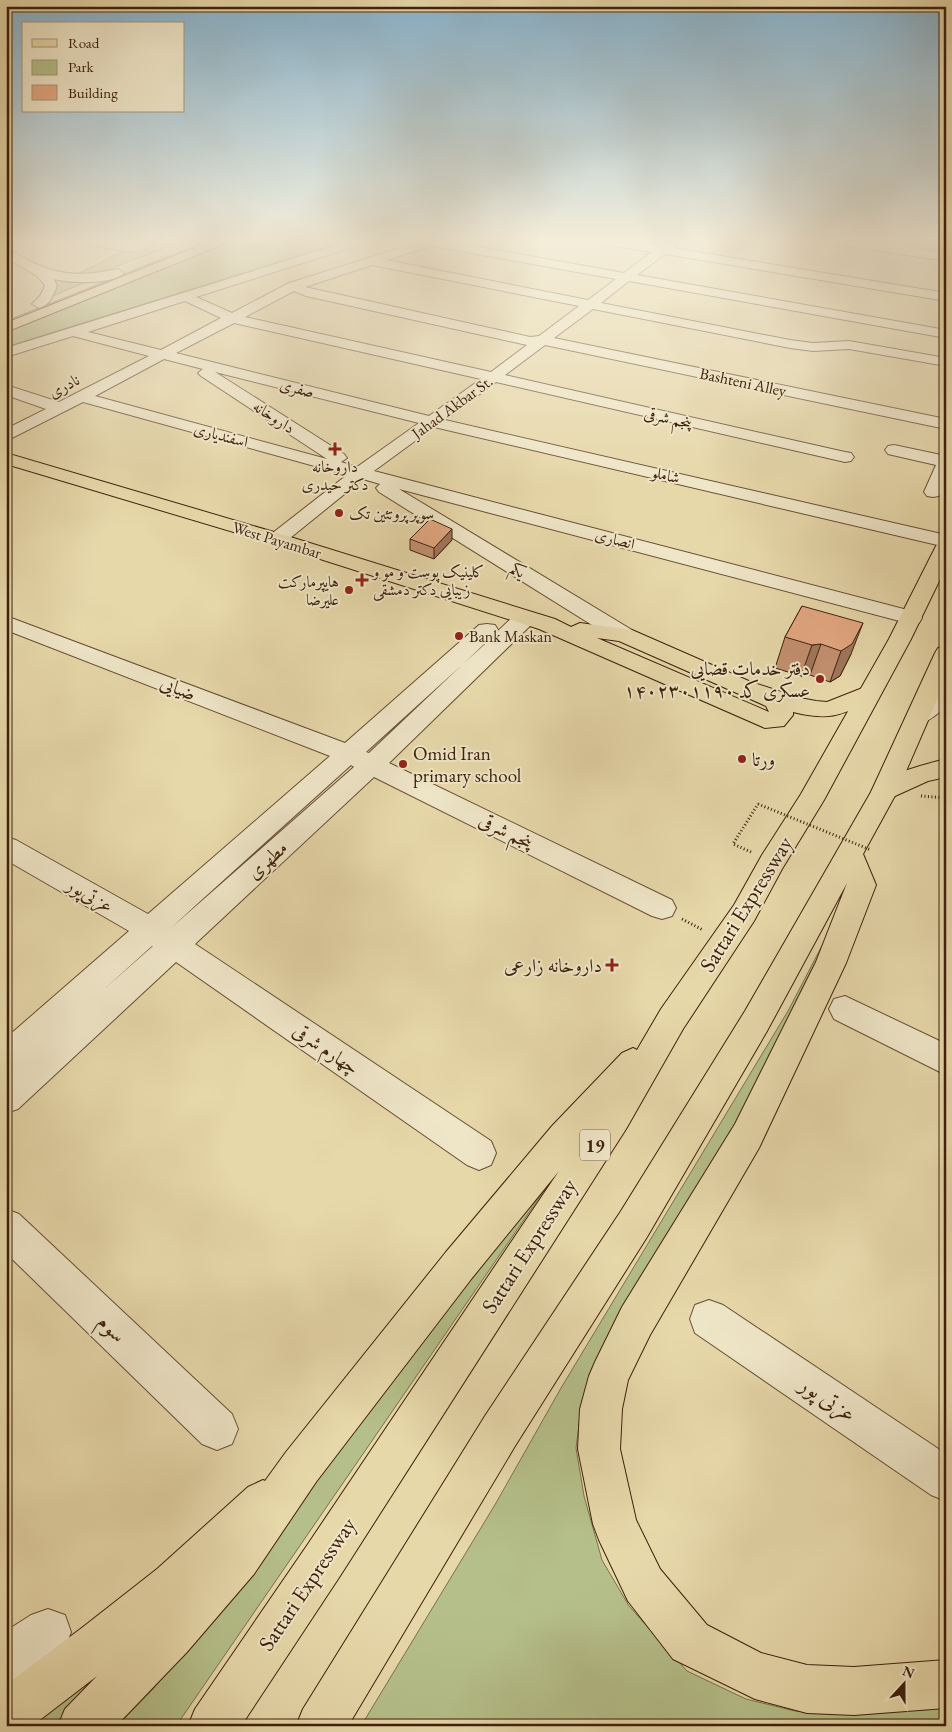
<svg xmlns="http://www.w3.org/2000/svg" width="952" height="1732" font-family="'EB Garamond',Amiri,serif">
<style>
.green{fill:#b5bf89;stroke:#7a704b}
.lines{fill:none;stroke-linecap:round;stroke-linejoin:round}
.minor-casing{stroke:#684e34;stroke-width:2}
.major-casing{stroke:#3e200d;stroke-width:2}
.highway-casing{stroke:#3e200d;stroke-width:2}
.path{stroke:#3e200d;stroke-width:3;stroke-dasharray:1 2.5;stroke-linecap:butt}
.minor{fill:#efe6c8;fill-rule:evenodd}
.major{fill:#e7d8aa;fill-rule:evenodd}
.highway{fill:#e7d8aa;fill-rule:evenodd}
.path-bridge{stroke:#3e200d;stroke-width:3;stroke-dasharray:1 2.5;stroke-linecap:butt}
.wall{fill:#c49070;stroke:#3e200d}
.shaded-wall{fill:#a0765b;stroke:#3e200d}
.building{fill:#e4a882;stroke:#3e200d}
.poi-dot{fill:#8f2418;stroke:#efe6c8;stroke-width:2}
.labels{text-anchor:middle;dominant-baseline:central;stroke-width:4;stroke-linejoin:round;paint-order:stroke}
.far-street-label{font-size:16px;fill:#3e200d;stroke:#efe6c8}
.far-poi-label{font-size:16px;fill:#3e200d;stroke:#efe6c8;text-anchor:start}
.shield{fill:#efe6c8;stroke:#735b45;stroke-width:1}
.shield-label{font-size:18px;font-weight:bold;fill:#3e200d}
.poi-label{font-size:19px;fill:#3e200d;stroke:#efe6c8;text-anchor:end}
.street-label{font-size:19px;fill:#3e200d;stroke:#efe6c8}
.near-street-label{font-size:22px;fill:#3e200d;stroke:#efe6c8}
</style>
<rect width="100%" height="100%" fill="#e7d8aa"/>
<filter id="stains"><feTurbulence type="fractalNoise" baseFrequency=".004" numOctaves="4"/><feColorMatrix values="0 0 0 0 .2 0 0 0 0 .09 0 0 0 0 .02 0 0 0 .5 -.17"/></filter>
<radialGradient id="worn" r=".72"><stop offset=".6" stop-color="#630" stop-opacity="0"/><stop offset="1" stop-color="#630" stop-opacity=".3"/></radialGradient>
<g class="green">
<polygon points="163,239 188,239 89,277 59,275 79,273 122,252 138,252"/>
<polygon points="212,239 222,239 6,325 6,321"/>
<polygon points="233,239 353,239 6,347 6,330"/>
<polygon points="909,239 946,239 946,254 906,248"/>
<polygon points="54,279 88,281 50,297"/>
<polygon points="853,886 790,1024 582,1402 576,1448 584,1496 602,1560 629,1606 687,1671 746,1699 795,1711 846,1714 946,1706 946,1726 361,1726 496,1503 561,1388 788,1011"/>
<polygon points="567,1157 176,1726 117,1726 153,1689 225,1604 455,1296"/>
<polygon points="198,1587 55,1726 22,1726"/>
</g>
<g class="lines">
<defs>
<g id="minor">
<path d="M71,239C85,239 130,239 139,248L133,252L77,243Z"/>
<path d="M356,239H374L372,241L196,297L232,313L289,283L429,239H447L446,241L624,273L652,252L596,243L590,239H617L660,246L669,239H683L673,248L946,293V301L665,254L637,275L946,330V338L629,281L601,303L790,340L813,343L849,341L946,358V366L849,349L813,351L790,348L593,309L554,338L946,419V429L545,345L505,375L845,452L851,453L854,457L851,461L845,462L496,382L445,420L946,535V547L434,427L374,471L919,613L922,618L919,623L911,624L399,489L632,630L635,635L632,640L624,642L616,640L379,492L376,488L380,484L363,479L284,543L277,545L270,543L267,539L270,535L347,475L83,402L6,441V429L46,409L6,395V385L59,402L149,356L73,336L6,357V348ZM432,246L616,279L588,300L386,260ZM372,265L579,306L539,336L530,337L305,287ZM294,291L306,296L527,345L491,372L245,317ZM185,301L221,318L161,350L88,332ZM234,323L481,379L429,416L176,353ZM164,359L203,369L198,373L201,376L327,459L95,396ZM215,372L419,423L357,467L341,462L347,458L344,454Z"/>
<polygon points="821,239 851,239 946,253 946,261 827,243"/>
<path d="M6,250C17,253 28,261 38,265C65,277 90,275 118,269L124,273C113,285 69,283 54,279L57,286C53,296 50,305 39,308L32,304L40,296L45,286C38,273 19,266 6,259Z"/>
<polygon points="894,445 946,456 946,483 939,496 933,497 927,496 924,492 936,465 888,454 885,450 888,446"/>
<path d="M525,612L533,613L536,618L533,623L389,763L672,900L676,908L672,916L662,919L652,916L374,777L195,944L491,1141L496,1153L491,1165L479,1170L467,1165L176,962L18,1109L6,1113V1076L12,1071L6,1073V1038L129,931L6,860V837L16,840L148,914L330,756L6,630V616L345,743L479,625L487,624L495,625L498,630L495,635L366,752L369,753L517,613ZM351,765L354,767L171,928L196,905ZM152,946H153L102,991Z"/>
<path d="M946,685V707C934,716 926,726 911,722L907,716C915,704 930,699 938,687Z"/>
<polygon points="845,996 946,1044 946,1075 834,1019 829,1009 834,999"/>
<polygon points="6,1209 19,1214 232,1414 238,1429 232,1444 217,1450 202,1444 6,1253"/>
<polygon points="709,1300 723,1305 946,1454 946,1501 931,1495 695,1333 690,1319 695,1305"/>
<polygon points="48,1609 65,1615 71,1632 65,1649 23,1676 6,1683 6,1631 31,1615"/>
</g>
<g id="major">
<polygon points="217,239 233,239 231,241 6,332 6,323"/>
<path d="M6,453L284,535L555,619L571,627L580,623L632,630L751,682L800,698L816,701L827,702L870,685L878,687L882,692L878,697C842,714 834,722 793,712V715L784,726L765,728L539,629L270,543L6,464ZM597,638L619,641L766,706L769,712Z"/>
<path d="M946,759V777L928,781L884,801L875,798L871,792C881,775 926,764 946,759Z"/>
</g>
<g id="highway">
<polygon points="946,540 946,567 911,639 824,800 782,869 754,921 683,1029 626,1129 340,1576 241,1726 188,1726 195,1709 308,1544 559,1171 472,1278 316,1482 254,1574 187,1652 116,1726 58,1726 65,1709 97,1676 32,1726 6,1726 6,1685 83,1627 157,1569 248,1487 263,1480 265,1481 286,1452 446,1252 552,1126 622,1053 633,1048 637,1050 661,1009 734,905 762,855 801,794 889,639 936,546 939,542"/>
<polygon points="946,646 946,679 897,792 863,854 876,885 846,963 759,1148 650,1335 628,1380 622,1409 620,1449 636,1520 660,1569 707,1625 761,1653 807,1665 854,1667 946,1660 946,1708 854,1715 807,1713 755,1699 673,1659 628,1601 599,1540 593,1524 578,1449 580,1409 589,1376 595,1362 622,1307 735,1124 816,962 847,883 767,1031 647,1237 515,1446 348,1726 296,1726 303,1709 485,1416 621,1211 745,1011 871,792 935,653 938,648"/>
</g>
</defs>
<use href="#minor" class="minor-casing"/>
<use href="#major" class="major-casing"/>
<use href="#highway" class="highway-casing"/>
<g class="path">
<polyline points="921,796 946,798"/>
<polyline points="751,852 733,844 758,804"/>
<polyline points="682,919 703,930"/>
</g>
<use href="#minor" class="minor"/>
<use href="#major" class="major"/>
<use href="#highway" class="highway"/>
<polyline class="path-bridge" points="758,804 871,850"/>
</g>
<g class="wall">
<polygon points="874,239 920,239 918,245"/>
<polygon points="410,539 452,540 434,559 410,550"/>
<polygon points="802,606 851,654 840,676 830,682 810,675 801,676 775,668 785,637"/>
</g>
<g class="shaded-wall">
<polygon points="452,529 452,540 434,559 434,548"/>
<polygon points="863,623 851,654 840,676 830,682 841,651"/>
<polygon points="821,644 810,675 801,676 812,645"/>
</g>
<g class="building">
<polygon points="430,519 452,529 434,548 410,539"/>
<polygon points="802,606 863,623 852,644 841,651 821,644 812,645 785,637"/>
</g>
<linearGradient id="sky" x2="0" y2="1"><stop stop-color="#88b6d2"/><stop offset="0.5" stop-color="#f4edd9"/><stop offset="1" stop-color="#f4edd9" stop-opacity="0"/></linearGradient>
<rect width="952" height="481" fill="url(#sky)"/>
<g class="poi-dot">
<path d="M332.5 441.5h5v5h5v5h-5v5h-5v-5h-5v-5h5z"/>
<circle cx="339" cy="513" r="5"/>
<path d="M359.5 572.5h5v5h5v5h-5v5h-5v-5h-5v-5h5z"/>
<circle cx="349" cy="590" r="5"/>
<circle cx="459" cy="636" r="5"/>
<circle cx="820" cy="679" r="5"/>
<circle cx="742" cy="759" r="5"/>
<circle cx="403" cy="764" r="5"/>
<path d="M609.5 957.5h5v5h5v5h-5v5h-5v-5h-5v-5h5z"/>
</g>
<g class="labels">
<g class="far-street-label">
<text transform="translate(743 382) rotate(12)">Bashteni Alley</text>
<text transform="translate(64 386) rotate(-28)">نادری</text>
<text transform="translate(297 388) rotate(14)">صفری</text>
<text transform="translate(452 407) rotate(-36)">Jahad Akbar St.</text>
<text transform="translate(274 417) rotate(33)">داروخانه</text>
<text transform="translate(668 418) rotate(13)">پنجم شرقی</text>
<text transform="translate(221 435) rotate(15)">اسفندیاری</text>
<text transform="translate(666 475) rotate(13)">شاملو</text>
<text transform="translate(615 539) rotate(15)">انصاری</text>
<text transform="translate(277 540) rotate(17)">West Payambar</text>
<text transform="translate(518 570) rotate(32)">یکم</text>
</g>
<g class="far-poi-label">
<text x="335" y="466" text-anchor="middle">داروخانه<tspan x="335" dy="18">دکتر حیدری</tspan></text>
<text x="349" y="513">سوپر پروتئین تک</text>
<text x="373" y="571">کلینیک پوست و مو و<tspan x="373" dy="18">زیبایی دکتر دمشقی</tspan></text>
<text x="339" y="581" text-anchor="end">هایپرمارکت<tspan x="339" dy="18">علیرضا</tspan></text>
<text x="469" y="636">Bank Maskan</text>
</g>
<rect class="shield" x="580" y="1129.5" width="30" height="31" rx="4"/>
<g class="shield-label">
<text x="595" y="1145">19</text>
</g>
<g class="poi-label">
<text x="810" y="668">دفتر خدمات قضایی<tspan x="810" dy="22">عسکری کد ۱۴۰۲۳۰۱۱۹۰</tspan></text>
<text x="413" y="753" text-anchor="start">Omid Iran<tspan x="413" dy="22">primary school</tspan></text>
<text x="752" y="759" text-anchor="start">ورتا</text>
<text x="602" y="965">داروخانه زارعی</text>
</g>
<g class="street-label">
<text transform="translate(178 688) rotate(21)">ضیایی</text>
<text transform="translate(506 831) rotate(26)">پنجم شرقی</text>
<text transform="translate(267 860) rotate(-42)">مطهری</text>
<text transform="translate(90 895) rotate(30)">عزتی‌پور</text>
<text transform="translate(326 1049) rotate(34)">چهارم شرقی</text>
</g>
<g class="near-street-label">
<text transform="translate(746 904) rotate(-58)">Sattari Expressway</text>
<text transform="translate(529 1246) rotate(-57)">Sattari Expressway</text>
<text transform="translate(112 1328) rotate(44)">سوم</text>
<text transform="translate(828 1399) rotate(34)">عزتی پور</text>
<text transform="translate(307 1584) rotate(-56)">Sattari Expressway</text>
</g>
</g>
<rect width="952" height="1732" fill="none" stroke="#e7d8aa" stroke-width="25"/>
<rect x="8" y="8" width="937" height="1717" fill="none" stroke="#3e200d" stroke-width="2.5"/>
<rect x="12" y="12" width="927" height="1707" fill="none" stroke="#3e200d"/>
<rect x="22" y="22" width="162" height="90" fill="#efe6c8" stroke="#a8977d"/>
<rect x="32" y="39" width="25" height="8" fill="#e7d8aa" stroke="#a8977d"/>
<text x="68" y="48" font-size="15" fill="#3e200d">Road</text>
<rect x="32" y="60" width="25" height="15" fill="#b5bf89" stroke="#a8977d"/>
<text x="68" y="72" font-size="15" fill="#3e200d">Park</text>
<rect x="32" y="85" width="25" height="15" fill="#e4a882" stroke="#a8977d"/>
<text x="68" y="98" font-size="15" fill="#3e200d">Building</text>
<g transform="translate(904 1684) rotate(21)" stroke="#efe6c8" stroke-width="4" paint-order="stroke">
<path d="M0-4L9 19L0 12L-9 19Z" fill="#3e200d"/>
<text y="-8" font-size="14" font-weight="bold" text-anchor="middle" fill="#3e200d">N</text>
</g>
<rect width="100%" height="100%" filter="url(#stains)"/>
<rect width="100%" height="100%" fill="url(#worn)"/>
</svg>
